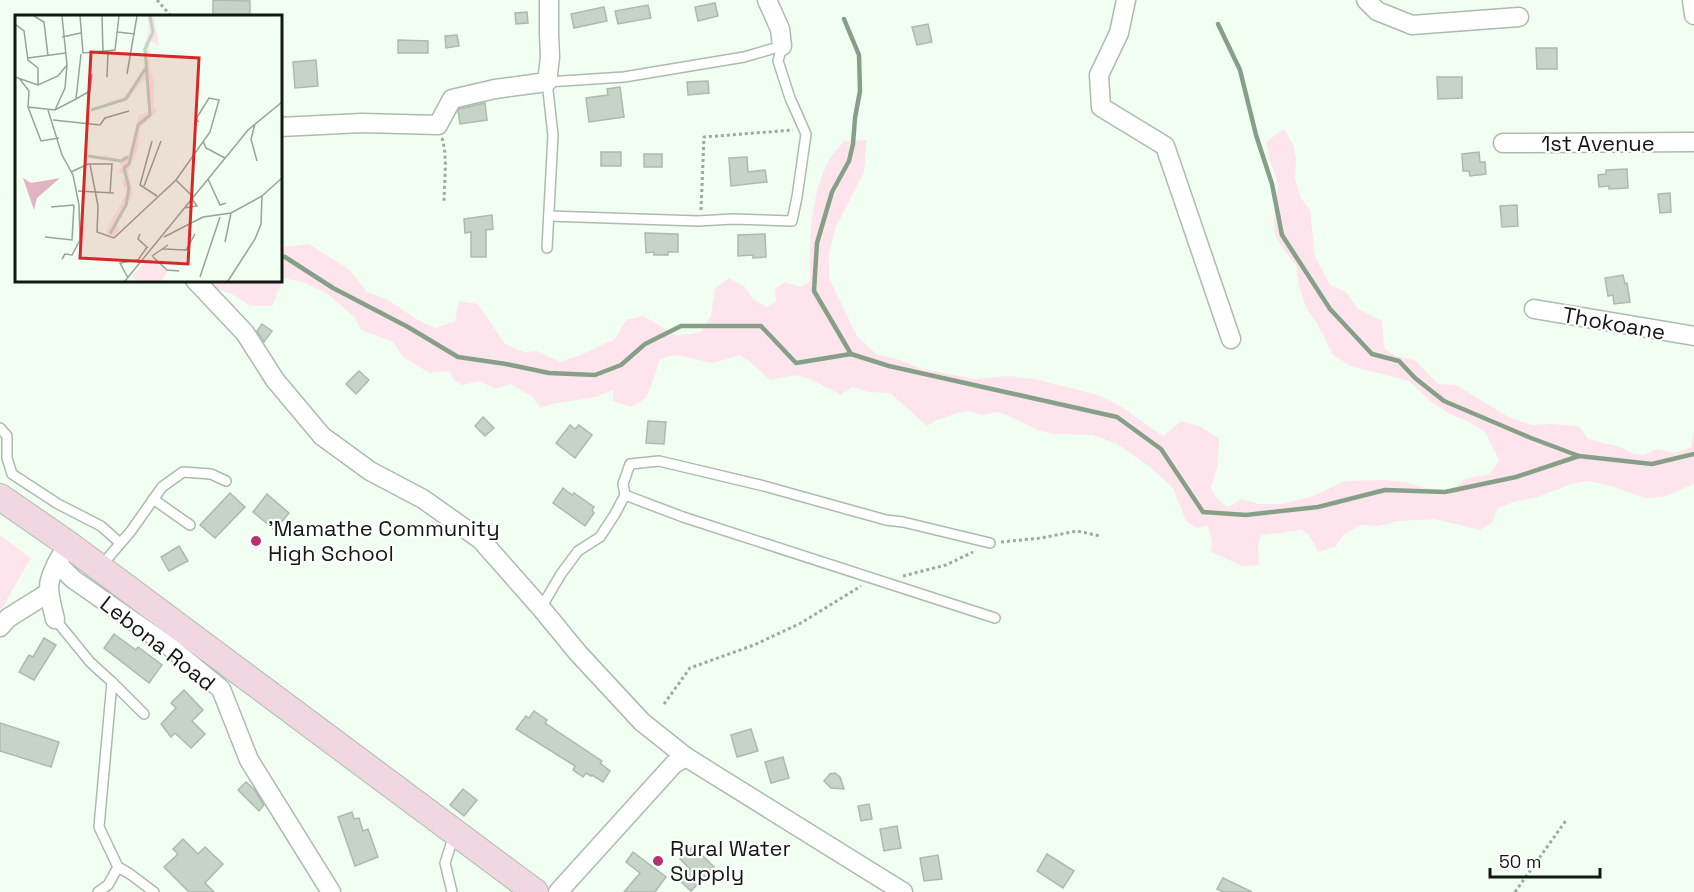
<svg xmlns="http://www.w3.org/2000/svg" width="1694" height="892" font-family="'Space Grotesk',sans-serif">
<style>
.green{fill:#fee5ed}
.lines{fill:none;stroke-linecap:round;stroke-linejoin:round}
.stream{stroke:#86a088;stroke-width:4.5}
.building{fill:#c5d4c6;stroke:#acbaad;stroke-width:1.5}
.lane-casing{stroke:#adbbae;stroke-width:12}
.street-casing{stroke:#adbbae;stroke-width:21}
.secondary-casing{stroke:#adbbae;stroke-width:28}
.path{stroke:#9ea99e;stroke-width:3;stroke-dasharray:3 3;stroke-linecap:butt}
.lane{stroke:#fff;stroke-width:9}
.street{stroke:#fff;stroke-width:18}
.secondary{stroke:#f1d7e1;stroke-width:26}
.poi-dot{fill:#b73071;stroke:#fff;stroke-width:2}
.labels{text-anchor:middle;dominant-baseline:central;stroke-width:4.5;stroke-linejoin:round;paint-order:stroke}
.street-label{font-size:22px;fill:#131813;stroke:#fff}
.poi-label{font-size:22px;fill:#131813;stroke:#fff;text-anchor:start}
.inset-river{fill:none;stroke:#b7daba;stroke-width:3}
.inset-road{fill:none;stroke:#98a398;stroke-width:1.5}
.view{fill:#d62828;fill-opacity:0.15;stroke:#d62828;stroke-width:3}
.inset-edge{fill:none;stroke:#131813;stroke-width:3}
</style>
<rect width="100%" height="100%" fill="#f0fff1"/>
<g class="green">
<path d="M1284,129L1293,144L1296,159L1295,179L1301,198L1310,210L1315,256L1330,285L1346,292L1358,309L1382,321L1384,348L1395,356L1415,360L1438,384L1456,385L1509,417L1532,425L1552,424L1579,426L1588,439L1621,447L1632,453L1643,455L1658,449L1675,453L1691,447L1694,432V484L1663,497L1645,498L1611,486L1588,481L1571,484L1538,497L1513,502L1497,509L1492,523L1480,530L1435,519L1399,521L1378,526L1361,525L1344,534L1335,547L1318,552L1309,535L1302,530L1261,535L1258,548L1259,565L1242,566L1210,551L1212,544L1208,525L1197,528L1186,521L1173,488L1150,467L1117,444L1093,435L1053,434L1038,430L1013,418L998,412L982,415L969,411L958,413L937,420L927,426L890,393L869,392L852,387L841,395L810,379L796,375L770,380L750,362L740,355L713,363L675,355L660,359L650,389L645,399L631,407L613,401V390L596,397L552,404L540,408L533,397L510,384L495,389L480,381L462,385L454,380L449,371L430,373L403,357L393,342L361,330L355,318L329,295L305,283L284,278L272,306H250L232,294L211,287L204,281L280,280L281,247L309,244L350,270L367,292L388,300L418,320L435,328L455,321L459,301L478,304L505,344L524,352L537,351L560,362L578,356L615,339L626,320L643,316L677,336L701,332L711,316L715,288L729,278L746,288L752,298L766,307L776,302L775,289L785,282L801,287L810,281C809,240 810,197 829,160C833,153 839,147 844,141L867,140L864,172L836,227L829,254V278L857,336L876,354L900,360L923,369L976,379L1008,376L1035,379L1099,395L1117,404L1163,436L1181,421L1199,426L1219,438L1218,464L1211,488L1217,499L1228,507L1242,499L1259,504H1282L1313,496L1345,481L1384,480L1405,482L1426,488L1451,491L1464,479L1490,474L1499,460L1485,432L1467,421L1448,413L1430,401L1409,381L1350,366L1333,355L1318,325L1307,310L1299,287L1296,265L1285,252L1275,235L1274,218L1278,184L1269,158L1266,142Z"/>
<polygon points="0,535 31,558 0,612"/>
</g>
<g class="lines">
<g class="stream">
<polyline points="844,19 859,55 860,91 855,118 853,144 849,161 832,192 817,243 814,291 851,354"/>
<polyline points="1218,24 1240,70 1256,135 1272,184 1282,235 1330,309 1372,354 1399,361 1415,378 1444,401 1531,438 1579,456"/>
<polyline points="280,256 285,257 333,288 408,327 458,357 506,364 549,373 595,375 621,365 645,344 681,326 761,326 796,363 851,354 889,366 1117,417 1161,449 1203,512 1246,515 1318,507 1385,490 1445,492 1516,477 1579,456 1652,464 1694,454"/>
</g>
</g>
<g class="building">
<polygon points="213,0 250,1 250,16 213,16"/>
<polygon points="715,3 718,16 698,21 695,7"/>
<polygon points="648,5 651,18 618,24 615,11"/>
<polygon points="604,7 607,21 574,28 571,14"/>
<polygon points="527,12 528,23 516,24 515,13"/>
<polygon points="928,24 932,42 917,45 912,27"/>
<polygon points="457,35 459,46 446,48 445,36"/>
<polygon points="398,40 428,41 428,53 398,53"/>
<polygon points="1536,48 1557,48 1557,69 1537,69"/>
<polygon points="316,60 318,86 295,88 293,62"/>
<polygon points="1437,77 1462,77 1462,98 1438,99"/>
<polygon points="708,81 709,93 688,95 687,82"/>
<polygon points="620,87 624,117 589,122 586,98 608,95 607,89"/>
<polygon points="485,103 487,120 460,124 458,111 459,109"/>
<rect x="601" y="152" width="20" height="14"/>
<polygon points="1479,152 1480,162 1485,162 1486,174 1470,176 1469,171 1463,171 1462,154"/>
<rect x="644" y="154" width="18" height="13"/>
<polygon points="747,157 748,172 765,170 767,182 731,186 729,158"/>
<polygon points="1627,169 1628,188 1609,189 1609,186 1599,187 1598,175 1606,174 1606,170"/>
<polygon points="1670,193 1671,212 1660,213 1658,194"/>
<polygon points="1517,205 1518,226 1502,227 1500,206"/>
<polygon points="492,215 493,229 486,230 486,257 471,257 471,232 465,233 464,219"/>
<polygon points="645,233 678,234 678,252 668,252 668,255 654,255 654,252 646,253"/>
<polygon points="765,234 766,257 753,258 753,255 738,256 738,235"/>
<polygon points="1623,275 1625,284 1627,283 1630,302 1614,304 1613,295 1608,296 1605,278"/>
<polygon points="262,324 272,331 264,342 257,331"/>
<polygon points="359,371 369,380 356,394 346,384"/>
<polygon points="483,417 494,428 485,436 475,426"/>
<polygon points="648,421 666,422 664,444 646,443"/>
<polygon points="570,425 575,429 579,425 592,435 575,458 556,443"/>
<polygon points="563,488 572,495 574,493 594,507 592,510 594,513 585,526 553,503"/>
<polygon points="230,493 245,507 215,538 200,525"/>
<polygon points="267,494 289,513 275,530 253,512"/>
<polygon points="179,546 188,561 169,571 161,557"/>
<polygon points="114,634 136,650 138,647 162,665 149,683 104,648"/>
<polygon points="44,638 56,645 34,680 19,672 29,655 33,657"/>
<polygon points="184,690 203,710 192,721 205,734 191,748 175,733 171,737 161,724 176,708 171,703"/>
<polygon points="534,711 547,720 545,723 602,761 600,763 610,771 603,782 592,775 591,776 586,773 583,777 573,770 575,766 516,729 526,716 529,718"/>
<polygon points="0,723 59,742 51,767 0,751"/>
<polygon points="751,729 758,751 737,757 731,735"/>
<polygon points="783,757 789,778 771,783 765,762"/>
<polygon points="835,773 840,777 844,789 831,788 824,781 830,774"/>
<polygon points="246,782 254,789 264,805 259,811 238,790"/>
<polygon points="463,789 477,800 464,816 450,805"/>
<polygon points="869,804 872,819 861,821 858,806"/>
<polygon points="352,812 354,819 359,818 363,831 368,829 378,857 355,866 338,817"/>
<polygon points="897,826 901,848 884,851 880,829"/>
<polygon points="183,839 198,854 205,847 223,864 205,883 214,892 189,892 164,867 178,854 173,849"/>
<polygon points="693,846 714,867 691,891 679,880 690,869 680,859"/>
<polygon points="633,852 666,877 655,892 624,892 640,873 626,862"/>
<polygon points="1047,854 1074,871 1063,888 1037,871"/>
<polygon points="938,855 942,879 924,881 920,858"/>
<polygon points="1223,878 1252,892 1223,892 1217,889"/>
</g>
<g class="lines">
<defs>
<g id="lane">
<polyline points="549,216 698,221 733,219 792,221 797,197 806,134 790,98 778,61 782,46"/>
<polyline points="547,248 553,135 547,82 624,77 744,57 782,46"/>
<polyline points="0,428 7,436 7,458 12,474 58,504 101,526 120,543"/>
<polyline points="625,495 683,517 995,618"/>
<polyline points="153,499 190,525"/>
<polyline points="101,566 131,531 162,487 183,472 211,474 226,481"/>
<polyline points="541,608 561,574 578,551 600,537 615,514 625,495 623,484 630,464 659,461 764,486 886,520 903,522 990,543"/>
<polyline points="55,619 90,662 112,682 144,714"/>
<polyline points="112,682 99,827 118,867 130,874 154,892"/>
<polyline points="98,892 108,885 118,867"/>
<polyline points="452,892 445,863 454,835"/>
</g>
<g id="street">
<polyline points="767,0 780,29 782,46"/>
<polyline points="1126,0 1119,33 1099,75 1101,107 1165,146 1231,339"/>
<polyline points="1366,0 1377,11 1412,25 1519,17"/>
<polyline points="1692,0 1694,15"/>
<polyline points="280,127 362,123 438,125 452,99 495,89 547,82 550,57 549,33 549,0"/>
<polyline points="1503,143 1694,142"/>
<polyline points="195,280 245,333 275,380 322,436 370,471 423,499 481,540 541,608 578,653 642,722 686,757 903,892"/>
<polyline points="1534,309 1694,336"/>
<polyline points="57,563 73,579 170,647 221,689 249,760 331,892"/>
<path d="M55,619C47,586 45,584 62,554"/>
<polyline points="0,627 8,618 48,593"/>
<polyline points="558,892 674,764 686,757"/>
</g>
<polyline id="secondary" points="0,497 68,544 535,892"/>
</defs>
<use href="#lane" class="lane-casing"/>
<use href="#street" class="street-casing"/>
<use href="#secondary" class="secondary-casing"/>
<g class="path">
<polyline points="157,0 171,16"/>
<path d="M442,138C448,158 444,182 444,203"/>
<polyline points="701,210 704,137 793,130"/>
<polyline points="1001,542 1041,538 1077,531 1100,536"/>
<polyline points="903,576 946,565 973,552"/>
<polyline points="664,704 690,668 754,645 801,623 861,586"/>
<polyline points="1515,892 1567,819"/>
</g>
<use href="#lane" class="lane"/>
<use href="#street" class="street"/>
<use href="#secondary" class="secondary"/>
</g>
<g class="poi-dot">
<circle cx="256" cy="541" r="6"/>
<circle cx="658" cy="861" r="6"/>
</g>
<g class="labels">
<g class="street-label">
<text x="1598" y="143">1st Avenue</text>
<text transform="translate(1614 323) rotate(10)">Thokoane</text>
<text transform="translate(158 643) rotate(38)">Lebona Road</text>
</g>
<g class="poi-label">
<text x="268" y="528">'Mamathe Community<tspan x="268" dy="25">High School</tspan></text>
<text x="670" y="848">Rural Water<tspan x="670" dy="25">Supply</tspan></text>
</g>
</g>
<g transform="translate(15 15)">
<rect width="267" height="267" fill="#f0fff1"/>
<path d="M132,1H139L144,31L135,26L134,53L139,67L138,93L142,96L125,113L123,133L113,156L118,180L101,208L104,215L99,222L91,217L112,177L107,167L110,160L103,157L107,152L104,147L93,145L87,139L104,144L114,139L124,100L134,97L132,65L127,66L111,86L89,88L108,83L125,63L131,47L127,36L134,15ZM133,243L153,256L146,266H123L117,262Z" fill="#fee5ed"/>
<path d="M8,163L16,168L45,163L22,183L19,195Z" fill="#e1b3c3"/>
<path class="inset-river" d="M76,95L111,84L130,54M73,141L106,146L113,142M95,219L111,190L114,173L109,153L114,149L123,110L135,100L130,34L138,17L135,1"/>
<path class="inset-road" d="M19,1L29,7L33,41M65,1L68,38L100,35L104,1M87,1L88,37M0,9L9,16L13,45L23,53V70M102,17L120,19M47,22L66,18M13,43L51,38M112,59L122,1M0,62L23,70L43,61L52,50L47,1M92,62L93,36M4,63L14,76L13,92L40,95L61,84L66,39M61,84L75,76L77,59M13,92L26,126L44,123M33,95L47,140L58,160L64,190L65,225L57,240L50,239L47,244M40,95L50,73L52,50M38,105L85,110L90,103L114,96M240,109L236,124L242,146M137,126L125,170L142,181M188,126L191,133L210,143M75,149L83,191L82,217L99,223L161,165L195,117L204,85L194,83L181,104L184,107M56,157L73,149H97L95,178M193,164L205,190L211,188M161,165L178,182M129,171L146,126M63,176L99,178M36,192L59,190M169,193L182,191L177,184M125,219L123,224L133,233M30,222L57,225L59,190M149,222L188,202L216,198L247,181L267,163M210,227L216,198M148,234L171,235L180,219M137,241L152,255L164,256M137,241L153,230M185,262L205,202M113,263L105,248L123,245L132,232M110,266L233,115L267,87M213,266L240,224L246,209L247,181"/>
<path class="view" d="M76,37L184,43L173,249L65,243Z"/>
<rect width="267" height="267" class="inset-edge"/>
</g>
<path d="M1490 868v9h110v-9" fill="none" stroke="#131813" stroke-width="3"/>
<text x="1499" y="868" font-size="18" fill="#131813" stroke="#ffffff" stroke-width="4.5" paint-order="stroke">50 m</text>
</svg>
